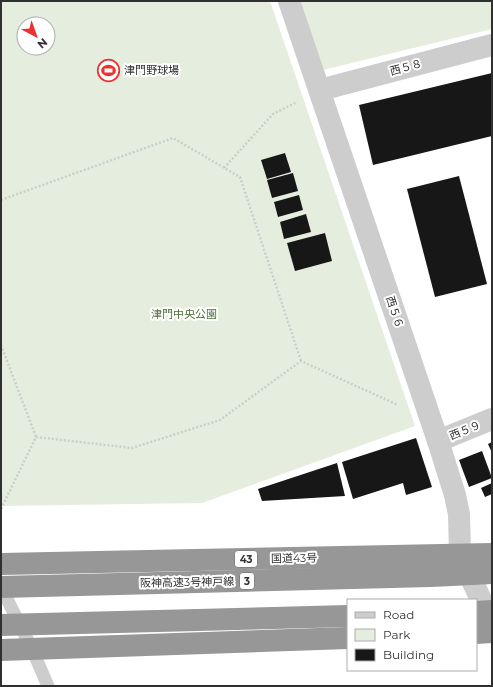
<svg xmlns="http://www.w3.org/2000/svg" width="493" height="687" font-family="Montserrat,'Noto Sans JP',sans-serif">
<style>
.green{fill:#e5eede;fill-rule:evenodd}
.building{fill:#171717}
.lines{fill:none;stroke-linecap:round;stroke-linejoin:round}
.path{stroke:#cdcdcd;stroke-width:2.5;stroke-dasharray:2 2;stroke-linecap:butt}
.lane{stroke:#cdcdcd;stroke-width:13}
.street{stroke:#cdcdcd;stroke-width:22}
.highway{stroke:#979797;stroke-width:22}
.labels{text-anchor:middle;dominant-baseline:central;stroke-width:4;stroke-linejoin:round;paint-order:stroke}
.shield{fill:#fff;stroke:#6e6e6e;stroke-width:1}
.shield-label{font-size:10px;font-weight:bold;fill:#303030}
.street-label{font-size:11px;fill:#303030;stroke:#fff}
.poi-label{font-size:11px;fill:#303030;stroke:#fff;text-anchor:start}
.park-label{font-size:11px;fill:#4f6e3c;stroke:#fff}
</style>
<rect width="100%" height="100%" fill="#fff"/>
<g class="green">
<path d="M1,1H270L415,426L202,503L1,506ZM24,24H48V48H24Z"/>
<polygon points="300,1 492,1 492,29 323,70"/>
</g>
<g class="building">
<polygon points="492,73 492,136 373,165 359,105"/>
<polygon points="285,153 291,172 267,179 261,160"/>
<polygon points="293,173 298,191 272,198 267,180"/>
<polygon points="459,176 487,284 435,297 407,189"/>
<polygon points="299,195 303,210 278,217 274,202"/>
<polygon points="306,214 311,232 284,239 280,222"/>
<polygon points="325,233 332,261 295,271 287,243"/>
<polygon points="416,438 432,487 406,495 403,483 353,499 342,462"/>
<polygon points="492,442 492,453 488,444"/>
<polygon points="482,451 492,478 469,487 459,460"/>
<polygon points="337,463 345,496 262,501 258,489"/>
<polygon points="492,483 492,494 485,497 481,488"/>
</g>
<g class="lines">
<g class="path">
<polyline points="224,168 273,114 297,102"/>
<polyline points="1,200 173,138 240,177 301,361"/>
<polyline points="1,345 36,437"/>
<polyline points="1,509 36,437 132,448 220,420 301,361 398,405"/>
</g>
<polyline class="lane" points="1,587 32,649 48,686"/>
<g class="street">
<polyline points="289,1 438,441 455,495 459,514 460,554 492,624"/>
<polyline points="320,90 492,45"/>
<polyline points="438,441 492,419"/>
</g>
<g class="highway">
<polyline points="1,564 492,554"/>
<polyline points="1,587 431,576 492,573"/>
<polyline points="476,612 492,611"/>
<polyline points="1,625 348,616"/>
<polyline points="476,633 492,632"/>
<polyline points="1,650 348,638"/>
</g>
</g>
<defs>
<symbol id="stadium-ring" viewBox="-11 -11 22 22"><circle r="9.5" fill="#fff" stroke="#ea3230" stroke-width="1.5"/><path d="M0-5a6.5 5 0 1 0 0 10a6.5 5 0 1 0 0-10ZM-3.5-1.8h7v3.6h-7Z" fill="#ea3230"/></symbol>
</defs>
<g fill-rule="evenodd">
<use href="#stadium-ring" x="96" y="58" width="25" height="25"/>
</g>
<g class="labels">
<g class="shield">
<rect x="235" y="551" width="22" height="16" rx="3"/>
<rect x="240" y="573" width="14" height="16" rx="3"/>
</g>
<g class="shield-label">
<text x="246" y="559">43</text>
<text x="247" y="581">3</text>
</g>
<g class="street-label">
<text transform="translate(406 67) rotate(-15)">西５８</text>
<text transform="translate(395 312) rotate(72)">西５６</text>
<text transform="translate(465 430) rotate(-22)">西５９</text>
<text transform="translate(294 558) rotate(-1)">国道43号</text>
<text transform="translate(187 582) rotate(-1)">阪神高速3号神戸線</text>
</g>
<g class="poi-label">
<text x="124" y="70">津門野球場</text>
</g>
<g class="park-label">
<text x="184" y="314">津門中央公園</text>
</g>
</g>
<rect width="493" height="687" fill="none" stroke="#303030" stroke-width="4"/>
<rect x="347" y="599" width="130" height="72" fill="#ffffff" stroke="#acacac"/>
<rect x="355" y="612" width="20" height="6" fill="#cdcdcd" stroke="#acacac"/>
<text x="383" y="619" font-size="12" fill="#303030">Road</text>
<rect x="355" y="629" width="20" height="12" fill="#e5eede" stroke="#acacac"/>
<text x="383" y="639" font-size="12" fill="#303030">Park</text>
<rect x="355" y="649" width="20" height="12" fill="#171717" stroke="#acacac"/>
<text x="383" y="659" font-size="12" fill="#303030">Building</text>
<g transform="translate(36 36) rotate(139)"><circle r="19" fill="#ffffff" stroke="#acacac"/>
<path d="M0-3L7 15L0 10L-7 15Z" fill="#ea3230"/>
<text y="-6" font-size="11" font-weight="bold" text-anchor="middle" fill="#303030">N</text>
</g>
</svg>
